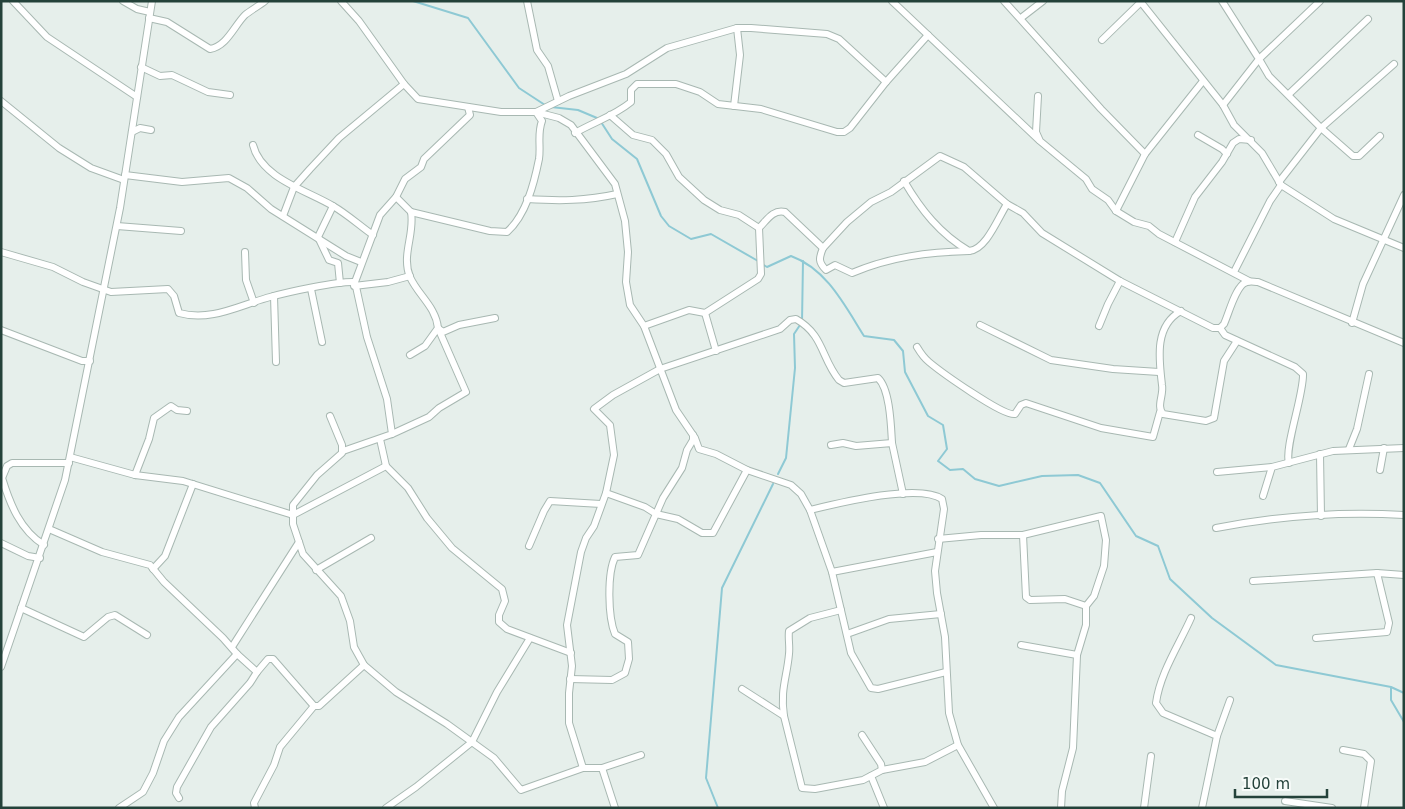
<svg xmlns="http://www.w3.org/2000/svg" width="1405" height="809" font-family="'DejaVu Sans',sans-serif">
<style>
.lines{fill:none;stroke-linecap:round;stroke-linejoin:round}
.stream{stroke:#8ec9d4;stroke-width:2}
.street-casing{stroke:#a8b8b2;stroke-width:8}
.street{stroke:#fff;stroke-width:6}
</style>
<rect width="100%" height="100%" fill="#e6efeb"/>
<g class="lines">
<g class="stream">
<polyline points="413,1 468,18 519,88 545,105"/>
<polyline points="1404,83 1404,90"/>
<polyline points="551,107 578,110 597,118"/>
<polyline points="601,122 612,139 637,159 661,216 669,226 691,239 711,234 758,261"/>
<path d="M762,264L767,267L791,256C827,269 845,306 864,336L894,340L903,351L905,372L928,416L943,425L947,449L938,461L950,470L963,469L975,479L999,486L1042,476L1078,475L1100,483L1136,536L1158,546L1170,579L1212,618L1276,665L1391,687L1404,693"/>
<polyline points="778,474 786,458 795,368 794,334 802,322 803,261"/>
<polyline points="1391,688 1391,700 1404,722"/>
<polyline points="718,808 706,778 722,588 773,484"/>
</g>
<defs>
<g id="street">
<polyline points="13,1 47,37 137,97"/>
<polyline points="123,1 137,9 150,12"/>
<path d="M341,1L359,21L404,84L418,99L501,112H536L559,118L571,125L615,184L625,221L628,252L626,282L630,305L644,326L676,410L695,438L699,449L716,454L747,470L791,485L801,494L810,510C839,503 919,483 942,499L944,509L935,571L937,593L945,637L949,713L958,745L994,808"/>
<polyline points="527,1 537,50 548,66 558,101"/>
<polyline points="892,1 1039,140"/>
<polyline points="1004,1 1101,109 1145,154"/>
<polyline points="1140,1 1223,105 1234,125 1262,153 1281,185 1334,219 1404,248"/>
<polyline points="1222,1 1259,59 1223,105"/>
<polyline points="1320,1 1259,59 1269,76 1321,128 1353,156 1359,156 1380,136"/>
<path d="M149,18L167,22L210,49C227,46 234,26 245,15C251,10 259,6 265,1"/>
<polyline points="1021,18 1043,1"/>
<polyline points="1102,40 1142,1"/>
<polyline points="141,67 160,76 172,75 208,92 230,95"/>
<polyline points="1289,94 1368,19"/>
<polyline points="1038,96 1036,132 1040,141 1086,179 1092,189 1108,200 1116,211 1134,222 1149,226 1159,234 1249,281"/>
<polyline points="1,101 59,148 91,168 124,180"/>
<polyline points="734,106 740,55 737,28"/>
<polyline points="610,115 633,135 652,140 666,154 679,177 704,200 720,210 739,215 759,228"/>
<polyline points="132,132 140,128 151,130"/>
<path d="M575,133C594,122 614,116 631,102V90L637,84H676L700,92L718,104L761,109L837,132H844L850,128L886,82L928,35"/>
<polyline points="1198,135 1222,149 1227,154"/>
<path d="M253,145C261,178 306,190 333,206C347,214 360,226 373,235"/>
<polyline points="125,175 182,182 229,178 247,188 271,209 346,256 361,262"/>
<path d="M904,181C921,210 940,234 969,251C986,250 998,218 1007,204"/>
<polyline points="1279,182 1321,128 1394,64"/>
<path d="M396,197L411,212C415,234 401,255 410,277C418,295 436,307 438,328L425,346L410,355"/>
<path d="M527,199C559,201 586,201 617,194"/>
<polyline points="333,206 318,237 329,260 338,263 340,283"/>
<polyline points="1116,211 1145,154 1203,81"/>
<path d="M411,212L490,231L507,232C526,215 534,184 539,159C541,146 537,134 542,121L536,112L569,96L626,74L667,48L737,28H751L827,34L839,39L886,82"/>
<polyline points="283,216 294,187 310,169 339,138 404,84"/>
<polyline points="117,226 181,231"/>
<polyline points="1175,242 1195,197 1222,162 1233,143 1239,139 1251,140"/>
<path d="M823,248C819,258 818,262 826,270L835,265L852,273C890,257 928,252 969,251"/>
<path d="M1,252L53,267L83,282L111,292L168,289L174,296L179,313C211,322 240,305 270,297C288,292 338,281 355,282"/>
<polyline points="245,252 246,280 254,303"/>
<polyline points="1234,272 1270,201 1281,185"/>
<polyline points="354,286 388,282 410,276"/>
<polyline points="311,289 322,342"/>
<polyline points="274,296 276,362"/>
<path d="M1181,311C1154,326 1159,359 1162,385C1164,395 1156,406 1163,414L1206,421L1214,418L1224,361L1237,341"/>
<polyline points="705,313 716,351"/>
<polyline points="1352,323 1363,284 1404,195"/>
<polyline points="980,325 1051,360 1113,369 1159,372"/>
<path d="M644,326L689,310L705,313L758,279L761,274L759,228C767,220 773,209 785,212L823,248L847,222L871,202L891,192L940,156L964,167L1007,204L1023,213L1042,233L1120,281L1213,328H1220L1224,324C1229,313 1234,292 1243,284C1248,280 1253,282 1258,282L1404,343"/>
<polyline points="1099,326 1108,304 1120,281"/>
<path d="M1220,328L1225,335L1295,367L1303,374C1304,394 1284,448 1289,463"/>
<polyline points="439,329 443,332 459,325 495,318"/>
<polyline points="1,330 82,361 90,361"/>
<path d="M917,347C920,352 924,358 929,362C941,372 1004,417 1015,414L1021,405L1026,403L1101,428L1153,437L1160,412"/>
<polyline points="330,416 342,445 342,453 317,475 293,505 293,524 303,554 341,596 350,621 354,647 364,665 396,692 447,724 494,758 521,790 583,768 602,768 641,755"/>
<polyline points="392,434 429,417 439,408 466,392 438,328"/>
<polyline points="380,439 386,466"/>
<polyline points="831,445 843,443 856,446 892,443 903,494"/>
<polyline points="1349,449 1357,429 1369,374"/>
<polyline points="343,451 392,434 387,399 367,337 355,282 380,215 396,197 405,179 421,167 424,159 470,115 468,107"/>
<polyline points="1320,454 1321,516"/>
<polyline points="70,457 135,475 183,481 293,515 386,466 408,488 427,518 452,548 502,589 505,601 499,615 499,622 507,629 571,653"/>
<polyline points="1380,470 1384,448"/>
<polyline points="1217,472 1272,467"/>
<polyline points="135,475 149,439 154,418 171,406 177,410 187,411"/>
<polyline points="606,493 645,507 656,514 678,519 702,533 713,533 747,470"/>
<polyline points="1263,496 1272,467 1333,451 1404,448"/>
<polyline points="810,510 832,572 851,653 871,688 878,689 946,672"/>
<path d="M1216,528C1278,516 1341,511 1404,515"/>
<polyline points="49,529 102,552 150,565 164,582 223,638 237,654 179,717 164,741 153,773 143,792 119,808"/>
<polyline points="1023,535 1026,597 1030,600 1065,599 1086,606"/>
<polyline points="938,539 981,535 1023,535 1101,516 1106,540 1104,566 1094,596 1086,606 1086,625 1077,655 1073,748 1062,791 1061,808"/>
<polyline points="1,543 28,556 40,558"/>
<path d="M44,545C20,530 10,504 2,478L7,466L12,463H69"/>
<polyline points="529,546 544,511 550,501 601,504"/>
<polyline points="153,569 165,556 193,484"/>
<polyline points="316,570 371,538"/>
<polyline points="832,572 937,552"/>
<polyline points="1253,581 1377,573 1404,575"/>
<polyline points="21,608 84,637 108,617 115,615 147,635"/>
<path d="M1191,618C1179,645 1160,673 1156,703L1163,713L1217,736L1202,808"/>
<polyline points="847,634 889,619 941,614"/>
<polyline points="1316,638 1387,632 1389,623 1377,573"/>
<polyline points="1021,645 1077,655"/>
<polyline points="232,647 299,542"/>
<polyline points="237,654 257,672 268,659 273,659 314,706 319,706 364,665"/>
<polyline points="1,667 65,480 120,208 152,1"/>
<path d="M570,679L612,680L625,673L629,659L628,642L615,634C608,617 607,574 615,557L638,555L663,498L682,468L687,450L693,440V435"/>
<polyline points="742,689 784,716 802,788 815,789 863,780 882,770 925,762 958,745"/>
<path d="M784,716C780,690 787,677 789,654C790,646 788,639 789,631L810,618L841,610"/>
<polyline points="862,735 881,764 882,770"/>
<polyline points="1217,736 1230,700"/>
<polyline points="1343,750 1364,754 1371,761 1364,808"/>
<path d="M583,768L569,723V693L572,666L567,625L581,552L586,538L594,526L606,493L614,455L610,425L594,409L613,395L660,369L780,329L790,320L796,319C824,335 821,358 839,380L844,383L878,378C890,389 891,426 892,443"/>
<polyline points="602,768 615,808"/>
<polyline points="871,776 884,808"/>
<polyline points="179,798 176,793 177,787 211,727 250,683 257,672"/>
<polyline points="1285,801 1332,808"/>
<polyline points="255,808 254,803 274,765 280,747 314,706"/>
<polyline points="386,808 416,787 472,742 497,692 530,638"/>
<polyline points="1144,808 1151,756"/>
</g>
</defs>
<use href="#street" class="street-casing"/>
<use href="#street" class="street"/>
</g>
<rect width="1405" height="809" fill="none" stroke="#24423a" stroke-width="5"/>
<path d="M1235 789v8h92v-8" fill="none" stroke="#24423a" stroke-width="2.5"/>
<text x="1242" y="789" font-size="15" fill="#24423a" stroke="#f7fbf9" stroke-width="4" paint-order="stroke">100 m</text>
</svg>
